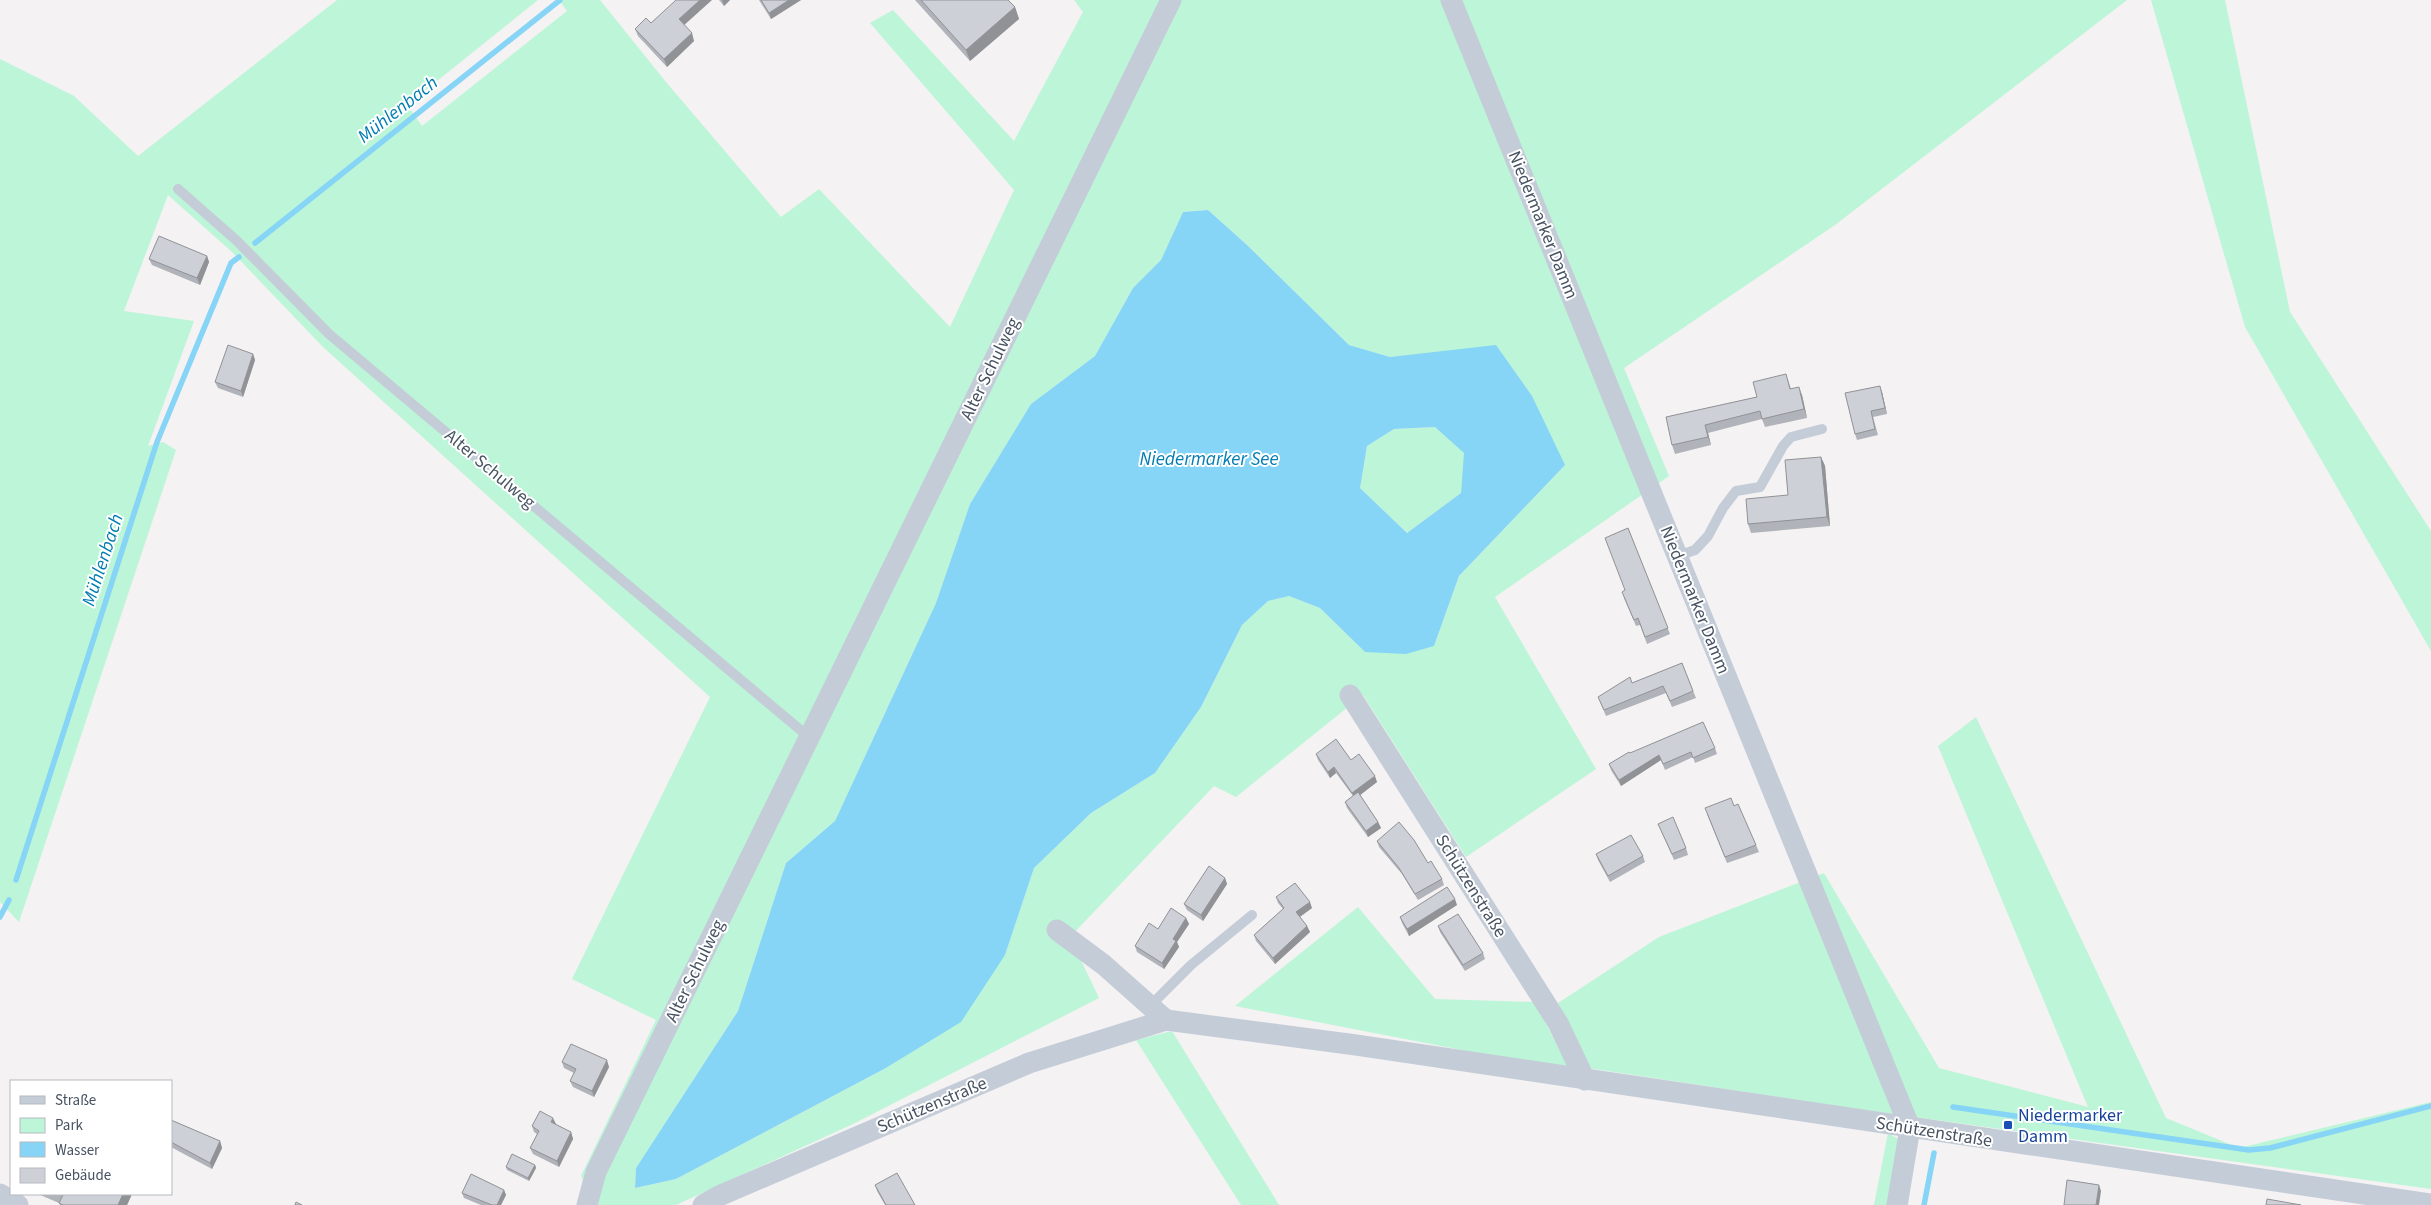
<svg xmlns="http://www.w3.org/2000/svg" width="2431" height="1205" font-family="'Source Sans 3',sans-serif">
<style>
.green{fill:#bdf5d8;fill-rule:evenodd}
.water{fill:#86d4f6;fill-rule:evenodd}
.lines{fill:none;stroke-linecap:round;stroke-linejoin:round}
.stream{stroke:#86d4f6;stroke-width:5.5}
.lane{stroke:#c4ccd8;stroke-width:10}
.street{stroke:#c4ccd8;stroke-width:21}
.wall{fill:#b0b3b9}
.shaded-wall{fill:#909296}
.building{fill:#cdd0d7;stroke:#909296}
.transit-dot{fill:#1a4fb4;stroke:#fff;stroke-width:2}
.labels{text-anchor:middle;dominant-baseline:central;stroke-width:4;stroke-linejoin:round;paint-order:stroke}
.street-label{font-size:18px;fill:#475362;stroke:#fff}
.transit-label{font-size:18px;fill:#164399;stroke:#fff;text-anchor:start}
.water-label{font-size:19px;font-style:italic;fill:#017db3;stroke:#fff}
</style>
<rect width="100%" height="100%" fill="#f4f2f2"/>
<g class="green">
<path d="M337,0H538L407,105L422,126L567,11L559,0H600L666,82L781,217L819,189L950,327L1014,190L870,23L893,10L1014,141L1083,12L1074,0H2127L1835,225L1624,368L1669,476L1495,597L1596,769L1466,857L1363,695L1236,797L1214,786L1070,937L1099,998L853,1124L676,1205H595L581,1176L656,1020L572,979L710,697L323,347L232,252L168,195L124,311L194,321L148,446L163,442L176,450L19,922L0,902V59L74,96L138,156ZM1208,210L1247,245L1349,345L1390,357L1433,353L1565,465L1459,576L1434,646L1365,652L1320,608L1289,596L1268,601L1242,625L1201,707L1155,773L1091,813L1034,868L1005,955L884,1069L676,1179L635,1188L636,1168L738,1011L786,863L835,821L936,603L970,504L1031,404L1095,356L1133,288L1161,260L1183,212Z"/>
<polygon points="2151,0 2225,0 2290,312 2431,531 2431,651 2245,327"/>
<polygon points="1435,427 1465,453 1461,493 1407,533 1360,488 1367,446 1394,429"/>
<polygon points="1976,717 2166,1118 2239,1148 2431,1102 2431,1189 1857,1109 1588,1068 1558,1003 1659,937 1824,873 1939,1068 2088,1107 1938,746"/>
<polygon points="1358,907 1435,999 1535,1002 1570,1071 1235,1006"/>
<polygon points="1172,1031 1279,1205 1241,1205 1136,1040"/>
<polygon points="1888,1133 1916,1150 1908,1205 1874,1205"/>
</g>
<path class="water" d="M1208,210L1247,245L1349,345L1390,357L1496,345L1532,396L1565,465L1459,576L1434,646L1406,654L1365,652L1320,608L1289,596L1268,601L1242,625L1201,707L1155,773L1091,813L1034,868L1005,955L961,1022L884,1069L676,1179L635,1188L636,1168L738,1011L786,863L835,821L936,603L970,504L1031,404L1095,356L1133,288L1161,260L1183,212ZM1435,427L1464,453L1461,493L1407,533L1360,488L1367,446L1394,429Z"/>
<g class="lines">
<g class="stream">
<polyline points="255,243 560,0"/>
<polyline points="16,880 157,442 231,263 239,257"/>
<polyline points="0,917 9,900"/>
<polyline points="1953,1107 2249,1150 2270,1148 2431,1106"/>
<polyline points="1924,1205 1934,1153"/>
</g>
<g class="lane">
<polyline points="178,189 236,240 329,334 810,738"/>
<polyline points="1678,556 1695,550 1708,536 1723,508 1736,491 1760,487 1783,446 1791,437 1822,429"/>
<polyline points="1150,1006 1191,965 1252,915"/>
</g>
<g class="street">
<polyline points="1451,0 1910,1128 1897,1205"/>
<polyline points="1350,695 1558,1023 1585,1080"/>
<polyline points="1057,930 1104,965 1166,1020"/>
<polyline points="0,1194 18,1205"/>
<polyline points="587,1205 596,1172 1171,0"/>
<polyline points="703,1205 719,1196 1029,1063 1166,1020 1356,1045 2431,1204"/>
</g>
</g>
<g class="wall">
<polygon points="719,0 730,0 724,6"/>
<polygon points="759,0 801,0 771,19"/>
<polygon points="915,0 1008,0 1015,7 1019,19 970,61"/>
<polygon points="651,23 684,25 694,41 667,67 638,36 635,29"/>
<polygon points="207,256 209,262 200,285 152,265 149,259"/>
<polygon points="253,354 255,360 243,397 218,388 215,382"/>
<polygon points="1786,374 1791,389 1802,395 1807,418 1765,427 1762,419 1708,433 1711,445 1675,454 1672,445 1666,417 1757,397"/>
<polygon points="1882,392 1887,414 1873,417 1878,435 1857,440 1855,434"/>
<polygon points="1821,457 1825,466 1830,526 1751,533 1748,524 1788,495"/>
<polygon points="1628,528 1670,634 1647,644 1640,625 1636,626 1624,598 1625,590"/>
<polygon points="1682,663 1696,698 1672,707 1666,693 1606,716 1598,697"/>
<polygon points="1715,748 1717,754 1695,763 1693,757 1665,770 1661,760 1621,786 1611,770 1609,764"/>
<polygon points="1316,754 1351,760 1377,782 1360,795 1378,822 1381,828 1368,837 1347,808 1345,802 1353,796 1336,773 1330,778 1318,760"/>
<polygon points="1734,806 1756,845 1759,852 1727,863 1707,814"/>
<polygon points="1658,824 1686,848 1688,855 1674,860"/>
<polygon points="1377,841 1428,863 1442,879 1444,885 1418,900 1402,874 1379,847"/>
<polygon points="1596,854 1643,856 1645,862 1610,882 1598,860"/>
<polygon points="1225,878 1227,884 1203,921 1187,910 1184,904"/>
<polygon points="1276,897 1312,908 1300,917 1307,926 1310,932 1275,964 1256,941 1254,935 1283,909 1278,903"/>
<polygon points="1457,905 1409,936 1402,923 1400,917"/>
<polygon points="1186,918 1189,924 1177,942 1179,947 1164,969 1137,952 1135,946 1158,929"/>
<polygon points="1438,926 1483,953 1485,959 1465,971 1440,932"/>
<polygon points="562,1062 609,1067 594,1097 573,1087 570,1081 574,1073 564,1068"/>
<polygon points="171,1120 220,1141 222,1148 212,1169 171,1147"/>
<polygon points="555,1124 571,1132 573,1139 559,1167 533,1154 530,1148 537,1134 534,1132 532,1126"/>
<polygon points="535,1165 536,1168 529,1181 507,1170 506,1167"/>
<polygon points="875,1185 915,1205 885,1205 877,1191"/>
<polygon points="504,1190 506,1195 501,1205 481,1205 464,1198 462,1193"/>
<polygon points="38,1194 132,1194 127,1205 60,1205 59,1203"/>
</g>
<g class="shaded-wall">
<polygon points="700,0 712,0 682,27 679,19"/>
<polygon points="722,0 730,0 724,6"/>
<polygon points="789,0 801,0 771,19 769,13"/>
<polygon points="1015,7 1019,19 970,61 966,50"/>
<polygon points="692,33 694,41 667,67 664,59"/>
<polygon points="207,256 209,262 200,285 197,278"/>
<polygon points="253,354 255,360 243,397 241,391"/>
<polygon points="1880,386 1882,392 1887,414 1885,408"/>
<polygon points="1799,387 1802,395 1807,418 1804,409"/>
<polygon points="1705,425 1708,433 1711,445 1708,437"/>
<polygon points="1821,457 1825,466 1830,526 1827,517"/>
<polygon points="1659,755 1661,760 1621,786 1619,780"/>
<polygon points="1334,767 1336,773 1330,778 1328,772"/>
<polygon points="1375,776 1377,782 1355,799 1352,793"/>
<polygon points="1378,822 1381,828 1368,837 1366,831"/>
<polygon points="1225,878 1227,884 1203,921 1201,915"/>
<polygon points="1455,899 1457,905 1409,936 1407,929"/>
<polygon points="1310,902 1312,908 1298,918 1296,912"/>
<polygon points="1186,918 1189,924 1177,942 1179,947 1164,969 1162,963 1173,939"/>
<polygon points="1307,926 1310,932 1275,964 1273,958"/>
<polygon points="607,1060 609,1067 594,1097 592,1091"/>
<polygon points="553,1118 556,1124 553,1128 551,1122"/>
<polygon points="571,1132 573,1139 559,1167 557,1161"/>
<polygon points="220,1141 222,1148 212,1169 210,1163"/>
<polygon points="535,1165 536,1168 529,1181 528,1178"/>
<polygon points="2099,1185 2101,1191 2099,1205 2096,1205"/>
<polygon points="504,1190 506,1195 501,1205 497,1205"/>
<polygon points="123,1194 132,1194 127,1205 118,1205"/>
</g>
<g class="building">
<polygon points="676,0 700,0 679,19 692,33 664,59 635,29 646,18 651,23"/>
<polygon points="761,0 789,0 769,13"/>
<polygon points="921,0 1008,0 1015,7 966,50"/>
<polygon points="159,236 207,256 197,278 149,259"/>
<polygon points="228,345 253,354 241,391 215,382"/>
<polygon points="1786,374 1790,389 1799,387 1804,409 1762,419 1760,411 1705,425 1708,437 1672,445 1666,417 1757,397 1753,382"/>
<polygon points="1880,386 1885,408 1871,411 1875,429 1855,434 1845,393"/>
<polygon points="1821,457 1827,517 1748,524 1746,499 1788,495 1785,460"/>
<polygon points="1628,528 1668,628 1645,637 1638,618 1634,620 1622,592 1625,590 1605,538"/>
<polygon points="1682,663 1693,691 1670,701 1663,686 1604,710 1598,697 1630,677 1632,683"/>
<polygon points="1703,722 1715,748 1693,758 1691,752 1663,764 1659,755 1619,780 1609,764 1629,752 1630,753"/>
<polygon points="1336,739 1351,760 1359,754 1375,776 1352,793 1334,767 1328,772 1316,754"/>
<polygon points="1358,792 1378,822 1366,831 1345,802"/>
<polygon points="1731,798 1734,806 1738,804 1756,845 1725,857 1705,808"/>
<polygon points="1673,817 1686,848 1672,854 1658,824"/>
<polygon points="1399,822 1414,840 1428,863 1431,861 1442,879 1415,894 1399,868 1377,841"/>
<polygon points="1631,835 1643,856 1608,876 1596,854"/>
<polygon points="1209,866 1225,878 1201,915 1184,904"/>
<polygon points="1295,883 1310,902 1296,912 1307,926 1273,958 1254,935 1284,908 1276,897"/>
<polygon points="1447,887 1455,899 1407,929 1400,917"/>
<polygon points="1171,908 1186,918 1173,939 1176,941 1162,963 1135,946 1149,923 1158,929"/>
<polygon points="1458,914 1483,953 1463,965 1438,926"/>
<polygon points="571,1044 607,1060 592,1091 570,1081 576,1069 562,1062"/>
<polygon points="540,1111 553,1118 551,1122 571,1132 557,1161 530,1148 539,1131 532,1126"/>
<polygon points="171,1120 220,1141 210,1163 171,1142"/>
<polygon points="512,1154 535,1165 528,1178 506,1167"/>
<polygon points="897,1173 915,1205 886,1205 875,1185"/>
<polygon points="471,1174 504,1190 497,1205 492,1205 462,1193"/>
<polygon points="2067,1180 2099,1185 2096,1205 2064,1205"/>
<polygon points="59,1194 123,1194 118,1205 63,1205 59,1203 63,1195"/>
<polygon points="2267,1199 2301,1205 2266,1205"/>
<polygon points="296,1202 302,1205 295,1205"/>
</g>
<rect class="transit-dot" x="2003" y="1120" width="10" height="10" rx="2.5"/>
<g class="labels">
<g class="street-label">
<text transform="translate(1543 225) rotate(68)">Niedermarker Damm</text>
<text transform="translate(990 369) rotate(-64)">Alter Schulweg</text>
<text transform="translate(490 469) rotate(40)">Alter Schulweg</text>
<text transform="translate(1695 600) rotate(68)">Niedermarker Damm</text>
<text transform="translate(1471 886) rotate(58)">Schützenstraße</text>
<text transform="translate(695 971) rotate(-64)">Alter Schulweg</text>
<text transform="translate(932 1105) rotate(-23)">Schützenstraße</text>
<text transform="translate(1934 1132) rotate(9)">Schützenstraße</text>
</g>
<g class="transit-label">
<text x="2018" y="1115">Niedermarker<tspan x="2018" dy="21">Damm</tspan></text>
</g>
<g class="water-label">
<text transform="translate(398 110) rotate(-38)">Mühlenbach</text>
<text x="1209" y="459">Niedermarker See</text>
<text transform="translate(103 560) rotate(-72)">Mühlenbach</text>
</g>
</g>
<rect x="10" y="1080" width="162" height="115" fill="#ffffff" stroke="#b5bac0"/>
<rect x="20" y="1096" width="25" height="8" fill="#c4ccd8" stroke="#b5bac0"/>
<text x="55" y="1105" font-size="15" fill="#475362">Straße</text>
<rect x="20" y="1118" width="25" height="15" fill="#bdf5d8" stroke="#b5bac0"/>
<text x="55" y="1130" font-size="15" fill="#475362">Park</text>
<rect x="20" y="1142" width="25" height="15" fill="#86d4f6" stroke="#b5bac0"/>
<text x="55" y="1155" font-size="15" fill="#475362">Wasser</text>
<rect x="20" y="1168" width="25" height="15" fill="#cdd0d7" stroke="#b5bac0"/>
<text x="55" y="1180" font-size="15" fill="#475362">Gebäude</text>
</svg>
